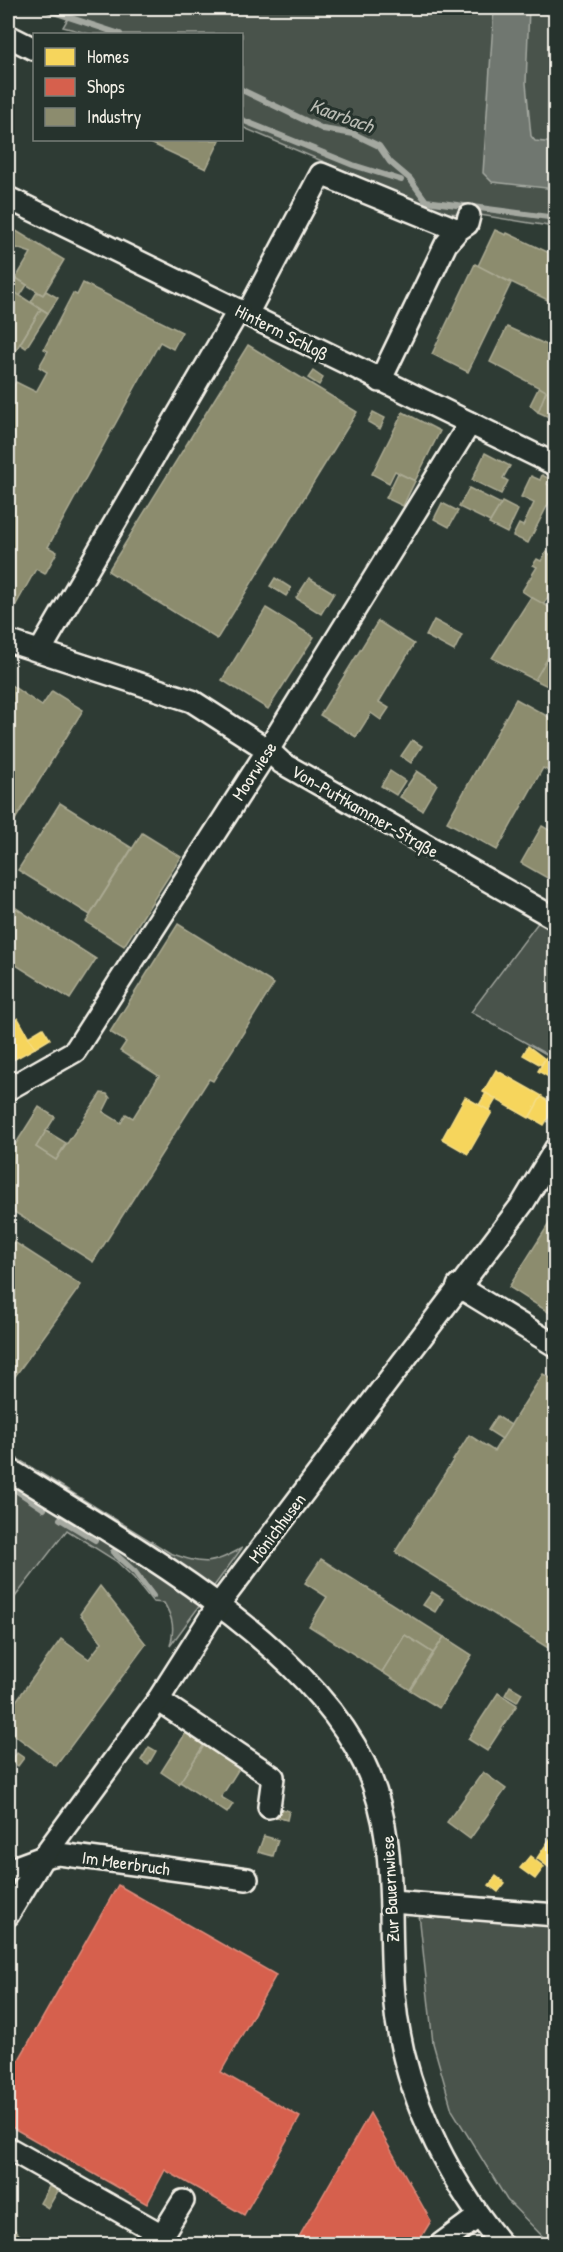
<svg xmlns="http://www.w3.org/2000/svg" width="563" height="2252" font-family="'Patrick Hand',sans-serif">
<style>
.green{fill:#48524c;stroke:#9ea29a;stroke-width:1.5}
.water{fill:#6f7770;stroke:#a4a8a0;stroke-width:1.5}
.homes{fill:#f6d55c;stroke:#f5dd86;stroke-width:1.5}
.shops{fill:#d6604d;stroke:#df8c7c;stroke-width:1.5}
.industry{fill:#8c8c6e;stroke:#abaa93;stroke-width:1.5}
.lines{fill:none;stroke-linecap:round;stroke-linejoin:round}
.stream{stroke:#a4a8a0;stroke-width:6}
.minor-casing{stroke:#f4f1e8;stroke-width:26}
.minor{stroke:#26332d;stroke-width:21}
.labels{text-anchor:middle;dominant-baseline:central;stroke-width:6;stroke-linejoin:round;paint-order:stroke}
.street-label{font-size:18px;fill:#f4f1e8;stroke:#26332d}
.water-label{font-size:20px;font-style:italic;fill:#b8bab2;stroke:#26332d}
</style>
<rect width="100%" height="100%" fill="#2e3b34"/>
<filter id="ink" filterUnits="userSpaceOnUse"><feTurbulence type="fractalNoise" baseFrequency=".0167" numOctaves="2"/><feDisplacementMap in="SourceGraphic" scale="12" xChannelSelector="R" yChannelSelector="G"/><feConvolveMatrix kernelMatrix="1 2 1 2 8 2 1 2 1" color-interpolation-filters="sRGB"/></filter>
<g filter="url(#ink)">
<g class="green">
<polygon points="74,8 555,8 555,227 480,215 444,213 242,127 242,34 90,34 63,27"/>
<polygon points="540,920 555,929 555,1059 471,1012"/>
<path d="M8,1453L170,1553C204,1565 211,1566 242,1548L170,1646C175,1629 173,1618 164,1603L153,1602L134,1578L116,1561L67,1530L8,1606Z"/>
<polygon points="419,1913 555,1925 555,2244 550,2244 507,2200 452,2110 433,2043"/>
</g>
<polygon class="water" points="494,8 529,8 526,83 531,136 535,141 555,143 555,189 492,182 483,173"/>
<g class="homes">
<polygon points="18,1018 35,1048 13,1060 8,1051 8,1024"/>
<polygon points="43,1028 50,1039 35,1048 28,1037"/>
<polygon points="528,1046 545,1059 541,1065 523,1055"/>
<polygon points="547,1056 556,1061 554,1080 538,1071"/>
<polygon points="496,1070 542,1096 529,1118 483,1092"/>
<polygon points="486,1093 496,1099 489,1111 479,1105"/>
<polygon points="465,1097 492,1112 468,1154 442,1139"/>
<polygon points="541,1097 556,1105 544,1125 530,1117"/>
<polygon points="556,1830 556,1871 555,1872 537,1858"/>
<polygon points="530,1856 544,1867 535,1879 520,1868"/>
<polygon points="496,1876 505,1883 498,1892 489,1885"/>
</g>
<g class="shops">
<polygon points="118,1885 276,1975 221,2072 300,2117 244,2215 165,2170 147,2204 8,2125 8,2079"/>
<polygon points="370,2113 431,2221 417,2244 295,2244"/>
</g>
<g class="industry">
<polygon points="144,140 220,140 206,169"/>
<polygon points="8,226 64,260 43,295 16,278 31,253 8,245"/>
<polygon points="495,230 506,235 507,233 556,256 556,304 478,266"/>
<polygon points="475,264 511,283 468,372 432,354"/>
<polygon points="16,278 27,285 20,296 9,289"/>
<polygon points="83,283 182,332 173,349 160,342 48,547 57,552 45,574 36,569 9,617 8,396 16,382 36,392 47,372 39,367 48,351 44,349 73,293 77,295"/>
<polygon points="8,288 41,309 8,363"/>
<polygon points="46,291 58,298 48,313 31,302 37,292 43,295"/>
<polygon points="41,309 48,313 26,348 20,344"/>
<polygon points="507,327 556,349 556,420 538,412 546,391 490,362"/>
<polygon points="248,345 357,412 217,639 108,571"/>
<polygon points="313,371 323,378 319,385 308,378"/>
<polygon points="539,387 546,391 538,412 530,405"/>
<polygon points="373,412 385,418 380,429 368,422"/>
<polygon points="403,412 440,431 415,481 395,471 389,483 372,474"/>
<polygon points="485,453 510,466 503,478 508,481 501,494 472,480"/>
<polygon points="398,473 415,481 403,506 386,498"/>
<polygon points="542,475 550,479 547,484 556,489 528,543 513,536 519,524 523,526 534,503 521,497 531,476 540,480"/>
<polygon points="469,488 501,504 490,522 459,507"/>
<polygon points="502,502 518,510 507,533 489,524"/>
<polygon points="442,503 458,511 449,527 434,519"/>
<polygon points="546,552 556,558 556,585 543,605 522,591 537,567 533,565 537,559 541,561"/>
<polygon points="275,578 291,588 286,596 270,586"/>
<polygon points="309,578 334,593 321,614 296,598"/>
<polygon points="531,597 556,611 556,647 535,680 492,658"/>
<polygon points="266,608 314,637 268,709 222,680"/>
<polygon points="434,620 462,635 454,651 426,636"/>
<polygon points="378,621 414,644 379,702 389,708 381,720 371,713 356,737 320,715"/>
<polygon points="554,647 556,647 556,690 535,680"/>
<polygon points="8,683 42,706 52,691 83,710 8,831"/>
<polygon points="516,699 556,721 556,775 543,768 497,850 447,822"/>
<polygon points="412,740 422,746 411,763 401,756"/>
<polygon points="390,771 405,781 396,795 381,786"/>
<polygon points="417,771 437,784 422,810 400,797"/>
<polygon points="60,803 132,848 90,915 18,870"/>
<polygon points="542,826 556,834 556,883 521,863"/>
<polygon points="142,833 181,857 124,946 86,922"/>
<polygon points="8,903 96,959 70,999 8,960"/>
<polygon points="178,924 274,984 213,1081 209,1079 93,1262 8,1208 8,1156 39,1107 55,1117 36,1147 56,1160 101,1093 107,1094 110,1098 103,1112 121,1123 126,1114 133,1118 159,1076 120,1051 126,1042 110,1032"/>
<polygon points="46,1131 66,1143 56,1160 36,1147"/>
<polygon points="550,1222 556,1226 556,1317 509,1287"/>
<polygon points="8,1238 81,1285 8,1386 8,1299 12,1293 8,1290"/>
<polygon points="543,1374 556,1381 556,1653 395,1552 469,1435 494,1451"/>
<polygon points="497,1416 511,1425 502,1439 488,1430"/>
<polygon points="321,1559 444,1637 433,1653 405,1635 382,1672 309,1626 327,1597 305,1583"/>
<polygon points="100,1586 146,1644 56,1766 8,1730 8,1712 61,1639 89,1659 102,1642 80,1614"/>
<polygon points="432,1592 443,1599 435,1612 423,1605"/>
<polygon points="405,1635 433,1653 410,1690 382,1672"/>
<polygon points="444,1637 472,1655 439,1708 410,1690"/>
<polygon points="510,1686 522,1693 517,1702 505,1695"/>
<polygon points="498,1693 517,1705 487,1751 468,1739"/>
<polygon points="187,1731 205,1743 179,1784 161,1772"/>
<polygon points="205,1744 240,1767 221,1797 233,1804 227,1813 180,1782"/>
<polygon points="149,1747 156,1751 148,1765 141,1760"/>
<polygon points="17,1753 24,1758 18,1766 11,1761"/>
<polygon points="483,1772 506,1789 470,1839 447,1822"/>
<polygon points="279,1808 289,1811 287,1820 276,1817"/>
<polygon points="264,1836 278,1840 273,1856 258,1852"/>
<polygon points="50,2185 59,2189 48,2208 40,2203"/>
<polygon points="8,2223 28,2244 8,2244"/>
</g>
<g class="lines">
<g class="stream">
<polyline points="41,8 120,34"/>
<polyline points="242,90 323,129 354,134 379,146 390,162 410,179 426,201 556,218"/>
<polyline points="242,120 353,165 401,180"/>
<polyline points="8,1485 44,1509"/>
<polyline points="60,1519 95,1540"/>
<polyline points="113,1552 135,1572 153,1596"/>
</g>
<defs>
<g id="minor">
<polyline points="8,36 34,49"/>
<polyline points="8,198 556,465"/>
<polyline points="247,314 321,174 458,230"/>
<polyline points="380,381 446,244 458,230 467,224 469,216"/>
<polyline points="8,641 192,701 268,750 282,763 556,919"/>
<polyline points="40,651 239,310"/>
<polyline points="8,1089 75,1051 268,750 470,423"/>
<polyline points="458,1286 556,1346"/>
<path d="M8,1469C123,1541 304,1638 364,1763C400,1836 387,1916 394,1995C401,2086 444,2175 501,2244"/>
<polyline points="158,1700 273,1777 269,1807"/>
<polyline points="8,1870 43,1857 59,1854 247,1879"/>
<polyline points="392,1902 556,1915"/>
<polyline points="8,1915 43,1857 158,1700 219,1604 523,1203 556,1148"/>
<polyline points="8,2148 162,2235 183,2201"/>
<polyline points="441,2244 479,2216"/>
</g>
</defs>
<use href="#minor" class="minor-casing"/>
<use href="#minor" class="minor"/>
</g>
</g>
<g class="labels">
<g class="street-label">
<text transform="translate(282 332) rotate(27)">Hinterm Schloß</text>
<text transform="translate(254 771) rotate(-57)">Moorwiese</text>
<text transform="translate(365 811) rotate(30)">Von-Puttkammer-Straße</text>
<text transform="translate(277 1528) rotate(-53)">Mönichhusen</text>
<text transform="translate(126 1863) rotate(8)">Im Meerbruch</text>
<text transform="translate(390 1889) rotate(-93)">Zur Bauernwiese</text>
</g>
<g class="water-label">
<text transform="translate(342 115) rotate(20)">Kaarbach</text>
</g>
</g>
<rect width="563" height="2252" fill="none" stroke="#26332d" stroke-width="30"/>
<rect x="15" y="15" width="533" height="2222" fill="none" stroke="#f4f1e8" stroke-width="2" filter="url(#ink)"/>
<rect x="33" y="33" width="210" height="108" fill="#26332d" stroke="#787f78" stroke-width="1.5"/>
<rect x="45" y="48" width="30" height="18" fill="#f6d55c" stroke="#787f78" stroke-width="1.5"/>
<text x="87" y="63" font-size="18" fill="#f4f1e8">Homes</text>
<rect x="45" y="78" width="30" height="18" fill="#d6604d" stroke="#787f78" stroke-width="1.5"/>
<text x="87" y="93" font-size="18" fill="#f4f1e8">Shops</text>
<rect x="45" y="108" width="30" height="18" fill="#8c8c6e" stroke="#787f78" stroke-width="1.5"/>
<text x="87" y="123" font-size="18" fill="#f4f1e8">Industry</text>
</svg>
